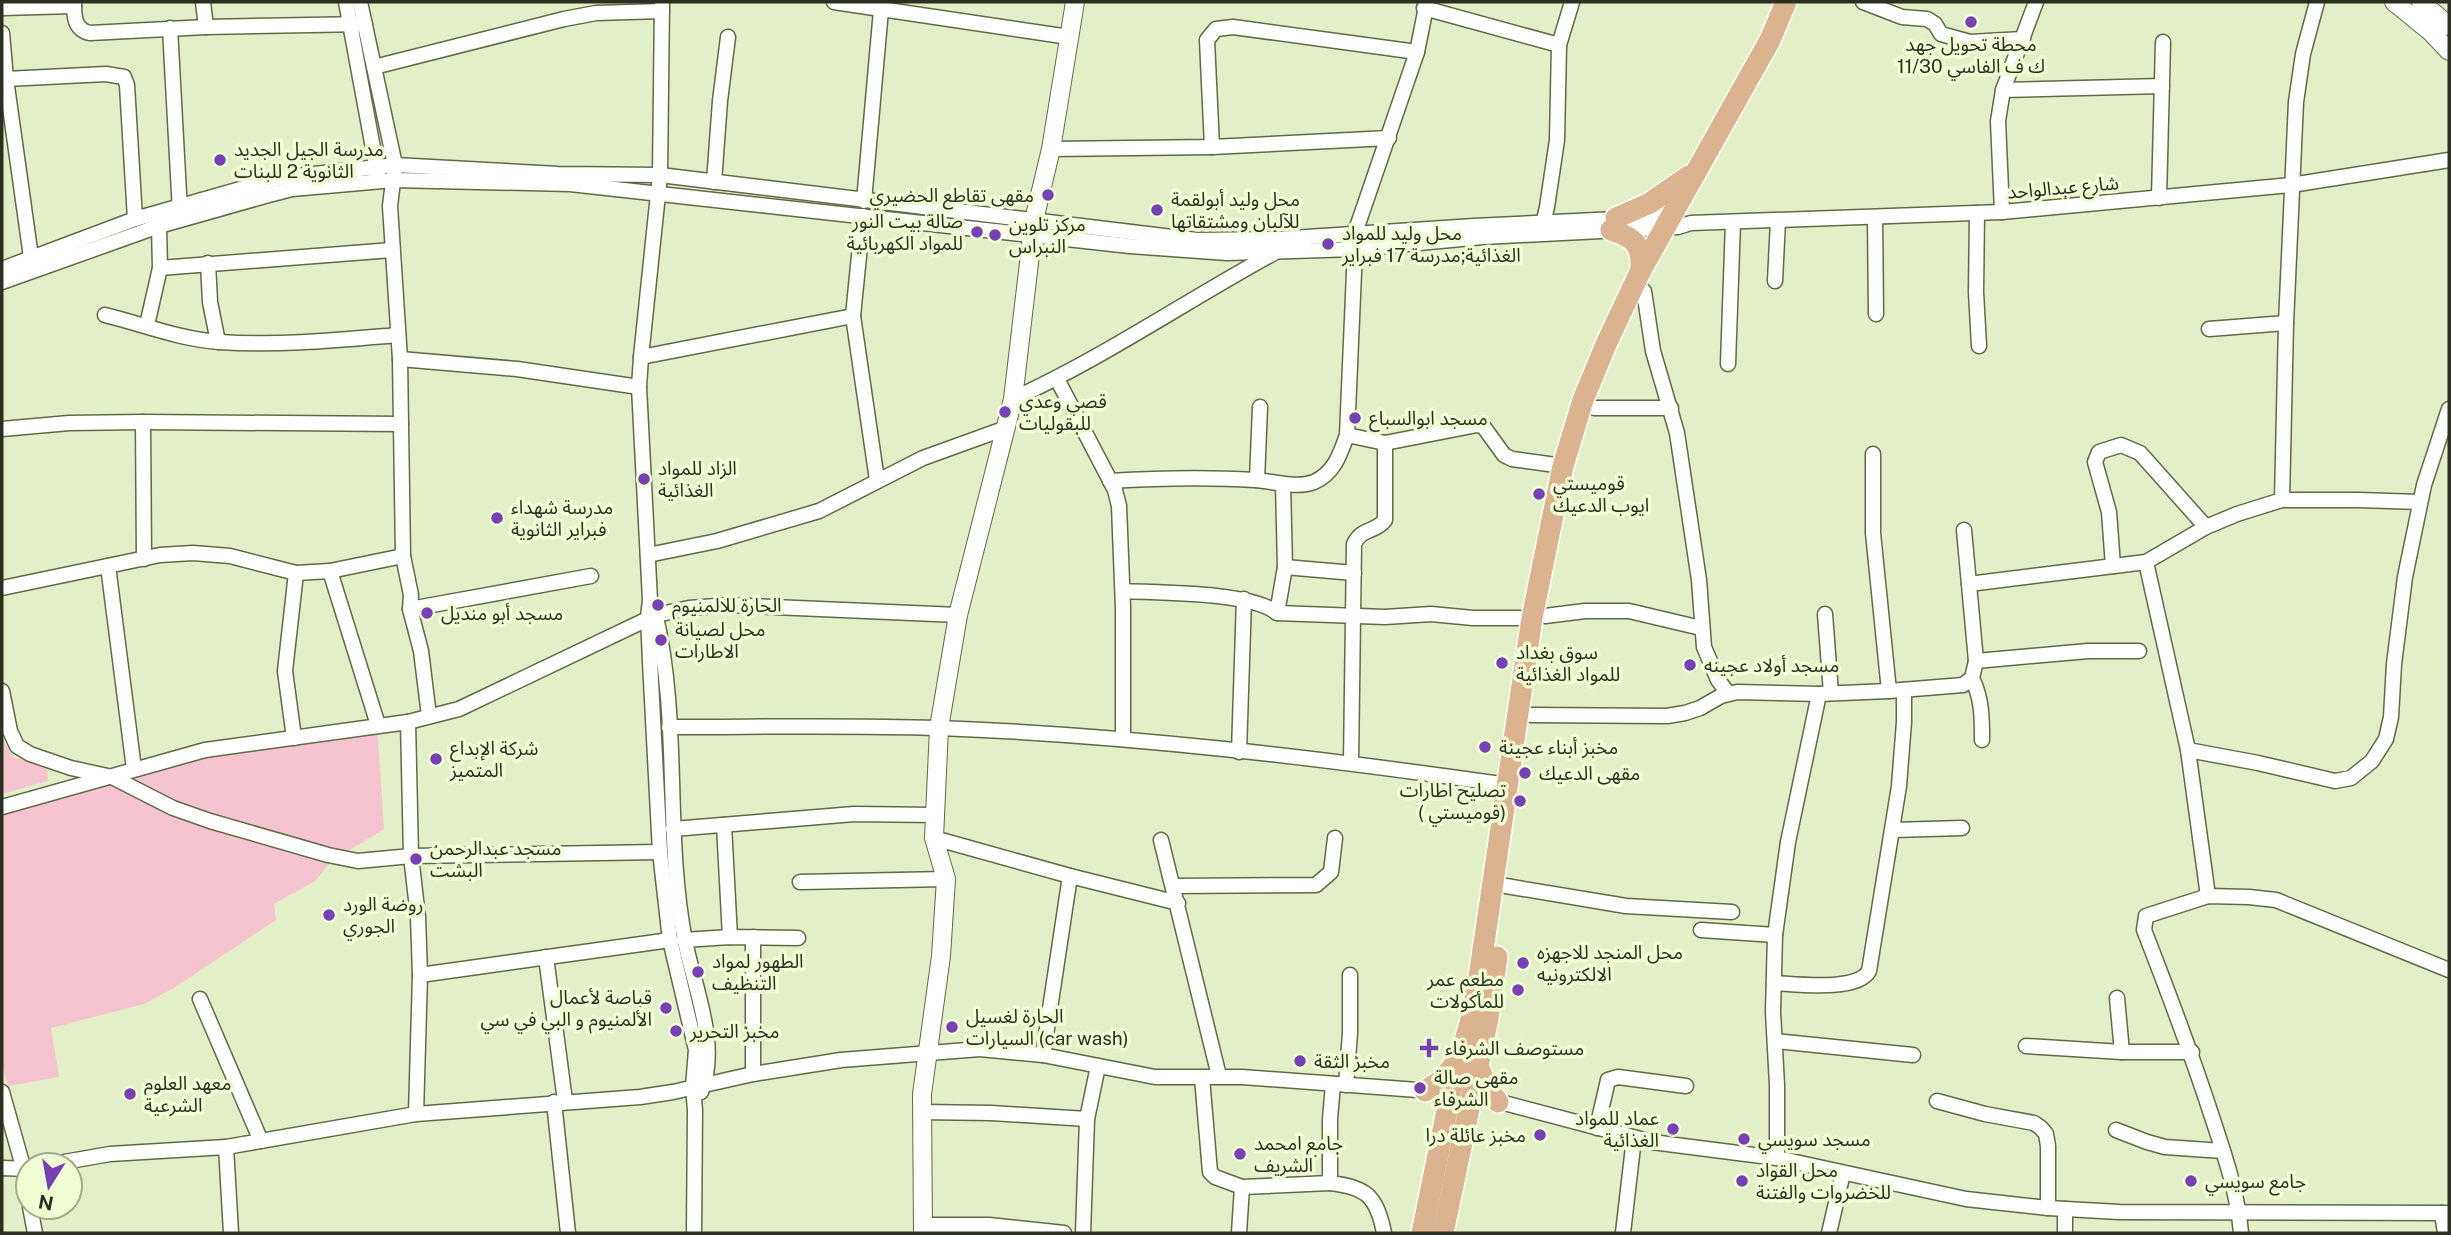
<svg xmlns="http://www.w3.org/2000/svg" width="2451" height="1235" font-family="'Public Sans','Noto Sans Arabic',sans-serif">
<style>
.green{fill:#f6c4d1}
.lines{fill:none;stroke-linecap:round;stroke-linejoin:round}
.minor-casing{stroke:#606a46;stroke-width:17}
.tertiary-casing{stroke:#606a46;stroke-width:20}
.primary-casing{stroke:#fff;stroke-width:24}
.minor{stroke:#fff;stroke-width:14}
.tertiary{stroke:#fff;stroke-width:18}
.primary{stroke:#dbb38f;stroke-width:21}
.poi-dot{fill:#7740b7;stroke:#f0fdd3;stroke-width:2.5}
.labels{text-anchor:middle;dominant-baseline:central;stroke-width:7;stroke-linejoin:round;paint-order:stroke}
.poi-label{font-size:19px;fill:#2b2f20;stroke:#f0fdd3;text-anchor:start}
.street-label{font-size:19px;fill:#2b2f20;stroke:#f0fdd3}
</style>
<rect width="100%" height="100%" fill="#e3efc6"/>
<g class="green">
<polygon points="374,720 378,738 384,829 332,861 315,881 274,904 276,920 172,989 144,1004 51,1028 59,1077 8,1086 2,1063 2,802 123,767 179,748"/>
<polygon points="2,738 13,757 47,766 48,781 2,794"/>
</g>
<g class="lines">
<defs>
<g id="minor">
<path d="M74,2C74,15 74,30 90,33L206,27L365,24"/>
<polyline points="203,2 206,27"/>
<polyline points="346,2 378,175"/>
<polyline points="360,2 395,165 390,206 400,359 403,556 411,595 410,609 421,651 429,716"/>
<polyline points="662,2 660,175 641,357 639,387 650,600 648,617 650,662 660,852 670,940 696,1050 693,1087 695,1110 694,1233"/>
<polyline points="834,2 1069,37"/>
<polyline points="1863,2 1902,17 1927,19 1935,24 1941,34 1970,42 2023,39"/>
<polyline points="2,8 74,6"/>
<polyline points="1424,8 1559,45"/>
<polyline points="170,28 180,212"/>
<polyline points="2,33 6,79 31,257"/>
<polyline points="374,67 564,19 596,13 662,11"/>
<polyline points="6,79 106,74 124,77 127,85 135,219"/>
<polyline points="2003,90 2162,86"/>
<polyline points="1212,147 1207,40 1216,29 1233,27 1417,52"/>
<polyline points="1051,149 1212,147 1389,138"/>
<polyline points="714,182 720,101 728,37"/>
<polyline points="2159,198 2163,42"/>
<polyline points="864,201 881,10"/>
<polyline points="2002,212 1998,121 2003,90 2036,2"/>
<polyline points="1977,213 1976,292 1979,346"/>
<polyline points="863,216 853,316 877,480"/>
<polyline points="1875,218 1876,314"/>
<polyline points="1542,228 1547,207 1557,140 1559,45 1572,2"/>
<polyline points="1355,233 1417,52 1427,2"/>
<polyline points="208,263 210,302 218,342"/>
<polyline points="160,268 392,250"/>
<polyline points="2,269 135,219 279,178 395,165 558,174 660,175 1197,240 1277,239 1474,226 1677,216"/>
<polyline points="1775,281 1778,221"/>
<polyline points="2,282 159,226 265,196 292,189 394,180 570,184 1130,246 1227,253 1355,249 1483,237 1678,227 1691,223 2002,212 2291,185 2449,160"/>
<polyline points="1644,291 1653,351 1677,433 1699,580 1704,647 1718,680 1728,693"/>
<path d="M105,315C142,324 182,340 220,342C279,346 339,340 398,335"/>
<polyline points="147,325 160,268 159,226"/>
<polyline points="2209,329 2286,323"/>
<polyline points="641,357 853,316"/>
<polyline points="400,359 517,369 639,387"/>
<polyline points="1728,364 1733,222"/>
<polyline points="1057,379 1115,490 1119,506 1123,608 1123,739"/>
<path d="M1013,399C1103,358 1186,301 1274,253"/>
<polyline points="1594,408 1671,408"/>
<polyline points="143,422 144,559"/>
<polyline points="2,429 69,423 143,422 401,424"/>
<polyline points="1347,435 1385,443 1477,425 1483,426 1504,455 1512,459 1563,466"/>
<polyline points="1873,454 1873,533 1889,691"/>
<polyline points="1257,480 1260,407"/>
<path d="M1110,481C1158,478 1207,477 1255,480C1273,481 1296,489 1314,482C1334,473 1340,455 1347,435L1355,249"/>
<polyline points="2282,500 2286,323 2296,102 2303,54 2317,2"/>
<polyline points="648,555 717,541 819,511 923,458 1006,428"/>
<polyline points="2146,562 2188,750 2208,896"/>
<polyline points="108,566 134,769"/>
<polyline points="2113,566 2109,512 2095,462 2099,452 2121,445 2140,453 2206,527"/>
<polyline points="1285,567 1354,573"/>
<polyline points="330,571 378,725"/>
<polyline points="1969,584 2146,562 2206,527 2237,514 2282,500 2359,500 2420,502"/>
<polyline points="2,588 160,555 193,553 230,556 296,573 330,571 403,556"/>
<path d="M1123,591C1159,593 1252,592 1277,613L1385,617L1431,614L1473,618H1532"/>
<polyline points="410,609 591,576"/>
<path d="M655,613C681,720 664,833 685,941C694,987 720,1045 701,1092"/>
<polyline points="1277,613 1285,567 1283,484"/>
<polyline points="1825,614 1831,693"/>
<polyline points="1545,616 1585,611 1629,611 1701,628"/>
<polyline points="1976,661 2088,651 2139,651"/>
<path d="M1972,678C1982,699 1982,717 1982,740"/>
<polyline points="2,691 10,731 17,746 30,754 71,768 112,777 173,808 210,821 328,855 358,861 411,856 660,852"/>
<polyline points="1531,715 1667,716 1685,713 1700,708 1721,696 1737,692 1819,694 1889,691 1963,685 1972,678 1976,661 1964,530"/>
<polyline points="408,722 411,856 418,917 420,975 416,1114"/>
<path d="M669,727C759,727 849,725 939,728C1129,735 1319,758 1508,785"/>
<polyline points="294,738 285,671 296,573"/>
<polyline points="2188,750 2258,763 2335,781 2351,778 2372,761 2386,739 2391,717 2394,664 2405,577 2424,485 2449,409"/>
<polyline points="1239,752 1244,599"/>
<path d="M1351,762L1354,544C1362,527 1375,533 1385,520V443"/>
<polyline points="2,807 205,750 408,722 459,709 656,615 689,608 730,605 958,615"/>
<polyline points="724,825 730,937"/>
<polyline points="673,829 854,814 936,815"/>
<polyline points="1893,830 1962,828"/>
<polyline points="934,838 1070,876 1178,903"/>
<polyline points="1161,840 1219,1076"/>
<polyline points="800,882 946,879"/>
<polyline points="1174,886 1316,885 1331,872 1335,838"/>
<polyline points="1506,886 1626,906 1732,912"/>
<polyline points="1701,930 1775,935"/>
<polyline points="684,940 730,937 798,938"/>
<polyline points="546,957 565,1101"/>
<polyline points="420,975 670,940"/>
<path d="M1774,983C1796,984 1857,992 1869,971L1899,786L1904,722V690"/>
<polyline points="2117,998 2122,1052"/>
<polyline points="200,999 261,1141"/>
<polyline points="1775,1041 1913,1055"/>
<polyline points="2026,1046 2122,1052 2192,1052"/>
<polyline points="1043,1055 1070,876"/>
<polyline points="753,1074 753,937"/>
<polyline points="1202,1078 1210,1172 1215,1177 1242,1187 1239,1233"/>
<path d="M1333,1084L1330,1119V1183C1366,1187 1377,1196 1384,1233"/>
<polyline points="1346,1085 1350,1033 1350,975"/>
<polyline points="2,1092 24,1170 28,1194"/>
<polyline points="1489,1099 1652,1142 1777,1158 1966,1199 2048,1208 2119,1212 2449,1213"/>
<polyline points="1937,1101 1985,1114 2034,1123 2041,1128 2046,1134 2048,1146 2048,1208"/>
<polyline points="554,1102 568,1233"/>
<polyline points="921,1112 991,1113 1087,1119"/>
<polyline points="1597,1128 1608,1080 1618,1077 1686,1086"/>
<polyline points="2116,1130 2147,1142 2165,1147 2223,1151"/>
<polyline points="226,1147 231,1233"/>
<polyline points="1777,1158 1777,1085 1773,1012 1775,935 1788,842 1819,694"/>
<polyline points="47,1165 110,1154 226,1147 416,1114 640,1097 673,1092 753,1074 841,1060 980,1049 1043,1055 1155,1077 1242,1077 1431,1091"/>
<polyline points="2,1168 28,1169"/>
<polyline points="1242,1187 1330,1183"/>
<polyline points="30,1207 35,1233"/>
<polyline points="2442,1213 2445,1233"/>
<polyline points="924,1225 989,1225 1064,1233"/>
<polyline points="1083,1233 1087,1119 1098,1066"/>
<polyline points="1623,1233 1634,1138"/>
<polyline points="1829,1233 1843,1173"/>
<polyline points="2065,1233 2065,1209"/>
<path d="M2241,1233C2238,1196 2226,1159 2214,1123C2193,1058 2169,994 2144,930L2146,916L2208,896L2249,897L2276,900L2449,970"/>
</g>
<g id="tertiary">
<polyline points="2394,2 2431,32 2449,51"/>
<polyline points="2421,2 2449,26"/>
<polyline points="923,1233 922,1094 941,956 946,879 934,838 939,728 958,615 1013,399 1034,220 1051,149 1075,2"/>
</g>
<g id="primary">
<polyline points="1616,218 1650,203 1689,176"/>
<path d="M1611,230C1635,238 1642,244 1641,270"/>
<polyline points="1477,1064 1488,1089 1498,1102"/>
<polyline points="1425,1091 1443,1079 1457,1061"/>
<polyline points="1422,1233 1451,1091 1471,1019 1479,977 1532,618 1563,466 1583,400 1607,342 1641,270 1770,40 1786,2"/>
<polyline points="1443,1233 1488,1018 1497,957"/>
</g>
</defs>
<use href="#minor" class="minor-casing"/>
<use href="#tertiary" class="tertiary-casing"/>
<use href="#primary" class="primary-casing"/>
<use href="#minor" class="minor"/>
<use href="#tertiary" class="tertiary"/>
<use href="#primary" class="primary"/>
</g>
<g class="poi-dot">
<circle cx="1971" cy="22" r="7"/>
<circle cx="220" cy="160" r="7"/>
<circle cx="1048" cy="195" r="7"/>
<circle cx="1157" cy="210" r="7"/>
<circle cx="977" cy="232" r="7"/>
<circle cx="995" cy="235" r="7"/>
<circle cx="1328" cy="244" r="7"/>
<circle cx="1005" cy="412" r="7"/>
<circle cx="1355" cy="418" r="7"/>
<circle cx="644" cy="479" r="7"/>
<circle cx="1539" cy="494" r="7"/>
<circle cx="497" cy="518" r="7"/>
<circle cx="658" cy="605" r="7"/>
<circle cx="427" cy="613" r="7"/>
<circle cx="661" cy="640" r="7"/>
<circle cx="1502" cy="663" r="7"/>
<circle cx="1690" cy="665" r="7"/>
<circle cx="1485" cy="747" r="7"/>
<circle cx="436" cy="759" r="7"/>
<circle cx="1525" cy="773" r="7"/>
<circle cx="1520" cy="801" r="7"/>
<circle cx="416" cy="859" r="7"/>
<circle cx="329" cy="915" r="7"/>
<circle cx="1523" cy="963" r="7"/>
<circle cx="698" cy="972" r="7"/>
<circle cx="1518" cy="990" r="7"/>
<circle cx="666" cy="1008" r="7"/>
<circle cx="952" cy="1027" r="7"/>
<circle cx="676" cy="1031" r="7"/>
<path d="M1425.5 1037.5h7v7h7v7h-7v7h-7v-7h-7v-7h7z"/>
<circle cx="1300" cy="1061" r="7"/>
<circle cx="1420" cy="1088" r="7"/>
<circle cx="130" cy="1094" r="7"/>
<circle cx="1673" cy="1129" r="7"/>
<circle cx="1540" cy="1135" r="7"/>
<circle cx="1744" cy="1139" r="7"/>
<circle cx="1240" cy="1154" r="7"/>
<circle cx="1742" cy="1181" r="7"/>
<circle cx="2191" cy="1181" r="7"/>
</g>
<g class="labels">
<g class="poi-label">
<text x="1971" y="44" text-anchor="middle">محطة تحويل جهد<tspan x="1971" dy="22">11/30 ك ف الفاسي</tspan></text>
<text x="234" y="149">مدرسة الجيل الجديد<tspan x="234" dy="22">الثانوية 2 للبنات</tspan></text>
<text x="1034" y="195" text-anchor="end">مقهى تقاطع الحضيري</text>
<text x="1171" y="199">محل وليد أبولقمة<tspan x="1171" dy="22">للآلبان ومشتقاتها</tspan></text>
<text x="963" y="221" text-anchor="end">صالة بيت النور<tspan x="963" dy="22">للمواد الكهربائية</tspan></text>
<text x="1009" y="224">مركز تلوين<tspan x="1009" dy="22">النبراس</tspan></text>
<text x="1342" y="233">محل وليد للمواد<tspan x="1342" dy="22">الغذائية;مدرسة 17 فبراير</tspan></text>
<text x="1019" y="401">قصي وعدي<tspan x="1019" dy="22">للبقوليات</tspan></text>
<text x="1369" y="418">مسجد ابوالسباع</text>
<text x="658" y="468">الزاد للمواد<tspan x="658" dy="22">الغذائية</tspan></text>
<text x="1553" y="483">قوميستي<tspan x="1553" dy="22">ايوب الدعيك</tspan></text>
<text x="511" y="507">مدرسة شهداء<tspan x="511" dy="22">فبراير الثانوية</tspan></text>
<text x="672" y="605">الحارة للالمنيوم</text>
<text x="441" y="613">مسجد أبو منديل</text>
<text x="675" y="629">محل لصيانة<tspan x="675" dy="22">الاطارات</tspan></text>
<text x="1516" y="652">سوق بغداد<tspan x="1516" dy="22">للمواد الغذائية</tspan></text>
<text x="1704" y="665">مسجد أولاد عجينه</text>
<text x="1499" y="747">مخبز أبناء عجينة</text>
<text x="450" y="748">شركة الإبداع<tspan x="450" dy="22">المتميز</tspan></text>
<text x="1539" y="773">مقهى الدعيك</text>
<text x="1506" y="790" text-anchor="end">تصليح اطارات<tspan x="1506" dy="22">( قوميستي)</tspan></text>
<text x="430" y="848">مسجد عبدالرحمن<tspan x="430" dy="22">البشت</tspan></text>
<text x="343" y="904">روضة الورد<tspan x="343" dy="22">الجوري</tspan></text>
<text x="1537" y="952">محل المنجد للاجهزه<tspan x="1537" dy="22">الالكترونيه</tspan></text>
<text x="712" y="961">الطهور لمواد<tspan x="712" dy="22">التنظيف</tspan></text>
<text x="1504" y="979" text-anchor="end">مطعم عمر<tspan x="1504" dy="22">للمأكولات</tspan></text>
<text x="652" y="997" text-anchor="end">قباصة لأعمال<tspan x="652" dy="22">الألمنيوم و البي في سي</tspan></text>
<text x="966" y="1016">الحارة لغسيل<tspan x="966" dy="22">السيارات (car wash)</tspan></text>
<text x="690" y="1031">مخبز التحرير</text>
<text x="1445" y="1048">مستوصف الشرفاء</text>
<text x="1314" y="1061">مخبز الثقة</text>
<text x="1434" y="1077">مقهى صالة<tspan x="1434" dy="22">الشرفاء</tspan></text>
<text x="144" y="1083">معهد العلوم<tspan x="144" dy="22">الشرعية</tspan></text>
<text x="1659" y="1118" text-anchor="end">عماد للمواد<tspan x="1659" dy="22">الغذائية</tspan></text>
<text x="1526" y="1135" text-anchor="end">مخبز عائلة درا</text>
<text x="1758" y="1139">مسجد سويسي</text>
<text x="1254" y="1143">جامع امحمد<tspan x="1254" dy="22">الشريف</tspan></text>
<text x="1756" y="1170">محل القواد<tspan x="1756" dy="22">للخضروات والفتنة</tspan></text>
<text x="2205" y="1181">جامع سويسي</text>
</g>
<g class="street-label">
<text transform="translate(2063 187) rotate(-5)">شارع عبدالواحد</text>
</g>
</g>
<rect width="2451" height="1235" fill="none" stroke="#2b2f20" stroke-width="7"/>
<g transform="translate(49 1186) rotate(191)"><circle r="33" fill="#f0fdd3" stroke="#a1ab8b" stroke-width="2"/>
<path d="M0-5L12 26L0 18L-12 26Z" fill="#7740b7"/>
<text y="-10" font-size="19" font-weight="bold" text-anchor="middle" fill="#2b2f20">N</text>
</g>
</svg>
